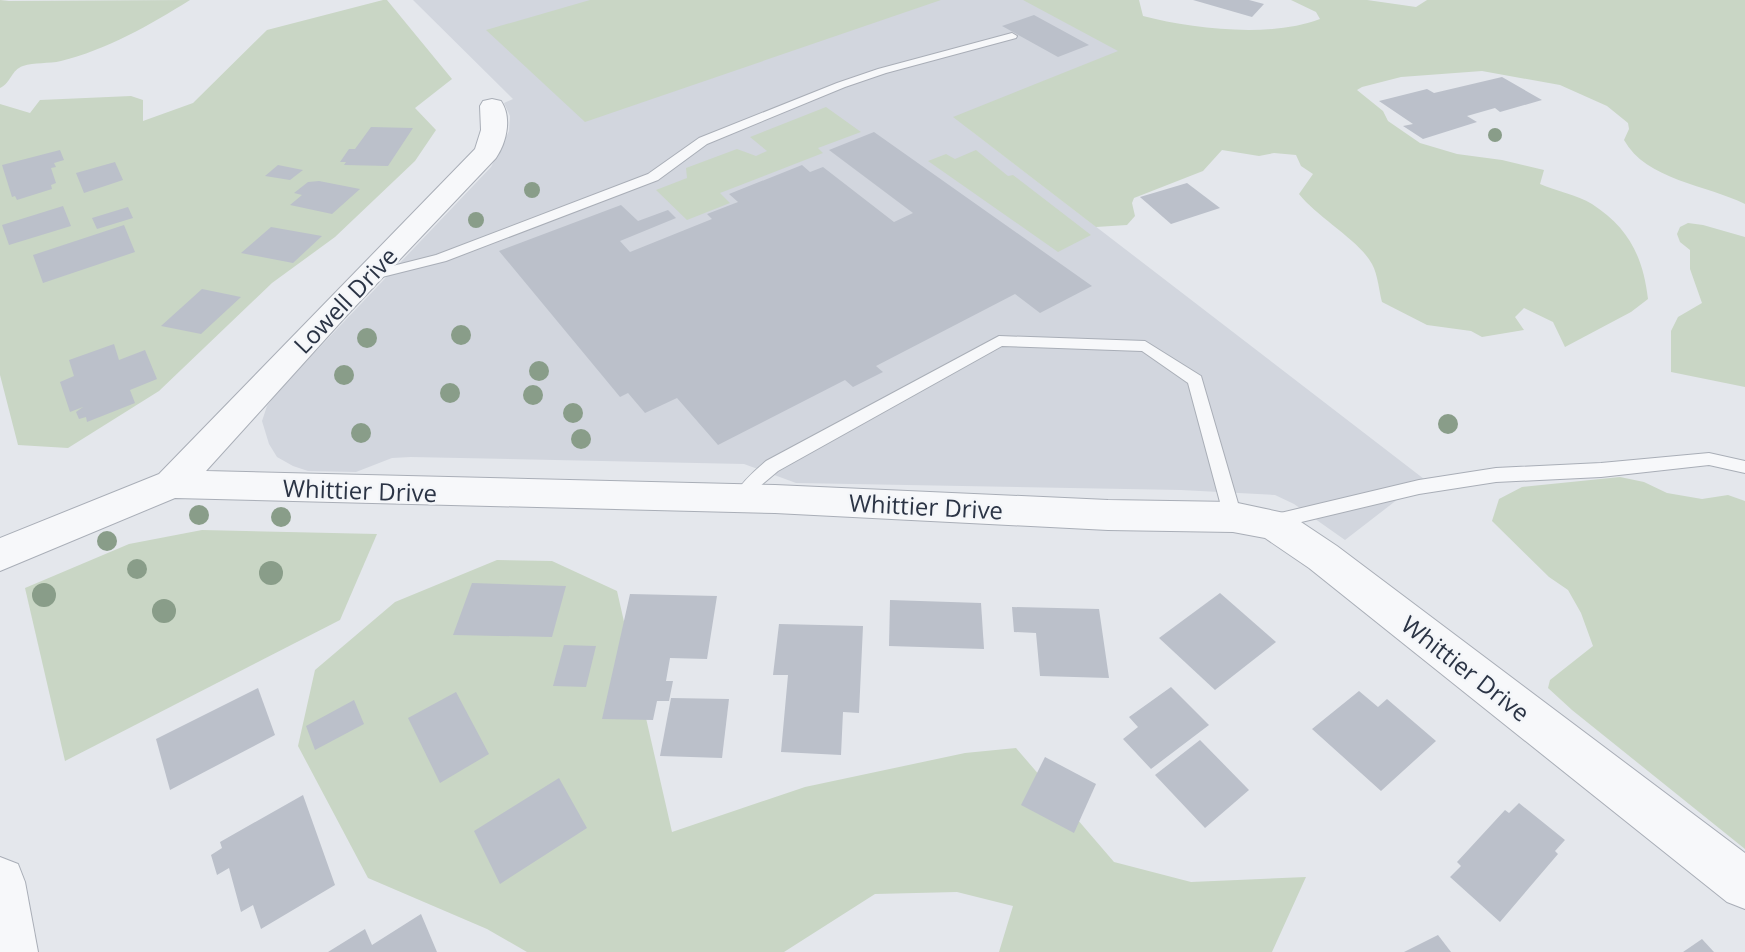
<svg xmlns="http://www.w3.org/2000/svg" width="1745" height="952" font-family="'Open Sans',sans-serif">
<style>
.built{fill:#d2d6de}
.green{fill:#c9d6c5}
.building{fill:#bbc0ca}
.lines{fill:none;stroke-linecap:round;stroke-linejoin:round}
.lane-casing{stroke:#a9aeb7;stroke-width:2}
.street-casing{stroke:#a9aeb7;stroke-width:2}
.lane{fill:#f7f8fa;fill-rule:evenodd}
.street{fill:#f7f8fa;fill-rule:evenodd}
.tree{fill:#899d89}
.labels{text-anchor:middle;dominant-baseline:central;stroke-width:5;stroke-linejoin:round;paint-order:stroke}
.street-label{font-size:24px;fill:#2b3445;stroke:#f4f6f9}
</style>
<rect width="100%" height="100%" fill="#e4e7ec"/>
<polygon class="built" points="413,0 1036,0 1139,55 969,129 1424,479 1345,540 1294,504 1275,495 1181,490 796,483 744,464 411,457 392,458 356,472 308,471 293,466 277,457 269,444 262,421 267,406 280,389 491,167 509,131 510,116 504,103 513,99"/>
<g class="green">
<path d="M0,0L9,1L190,0C150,25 106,50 61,61C49,64 34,62 23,66C11,70 11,83 0,88Z"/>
<polygon points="383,0 387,0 452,79 415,108 436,130 415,161 335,237 272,283 159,391 68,448 18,445 0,375 0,104 30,113 40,100 131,96 143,100 143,121 193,103 267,30"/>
<polygon points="590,0 941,0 585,122 486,30"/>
<path d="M1023,0H1139L1143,16C1193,29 1271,38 1320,19L1316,12L1291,0H1367L1416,7L1427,0H1745V204C1707,185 1646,180 1624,140L1629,129L1628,123L1607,106L1560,85L1482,71L1401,77L1362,87L1357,90L1383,111L1388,121L1420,143L1457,154L1502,160L1544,170L1540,184C1556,191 1577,195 1592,204C1629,228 1643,257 1648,299L1631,312L1565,347L1553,322L1524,308L1515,317L1524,330L1482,337L1471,331L1427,325L1382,302C1379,291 1378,275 1372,264C1359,240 1318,218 1299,194L1313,174L1301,166L1296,155L1274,153L1259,156L1222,150L1203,171L1134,198L1132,203L1135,216L1127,225L1096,227L953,117L1118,51Z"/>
<polygon points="826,107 861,132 818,148 823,153 720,193 730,203 687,220 656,190 687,178 686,168 737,149 756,156 767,151 750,137"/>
<polygon points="976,150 1008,176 1013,175 1091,235 1058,252 928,161 946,154 955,159"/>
<polygon points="1688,223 1703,225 1745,237 1745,387 1671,372 1671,331 1678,317 1702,303 1690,269 1690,250 1680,242 1677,234 1680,227"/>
<polygon points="1620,477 1644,482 1667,493 1702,499 1728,495 1745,501 1745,849 1572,710 1548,688 1550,680 1593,646 1581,613 1568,590 1549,577 1492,521 1499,499 1522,487"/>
<polygon points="202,530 377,534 340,620 65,761 25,588 129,544"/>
<polygon points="497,560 552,561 617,591 672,832 805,787 965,753 1016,748 1114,862 1191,882 1306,877 1272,952 999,952 1013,906 957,892 875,894 784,952 527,952 487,929 368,878 298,746 315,670 395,602"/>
</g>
<g class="building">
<polygon points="1193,0 1249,0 1264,4 1252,17"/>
<polygon points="1034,15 1089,45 1058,57 1002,26"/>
<polygon points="1502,77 1542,100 1500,112 1495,108 1467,116 1477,122 1423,139 1403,126 1413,124 1379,101 1427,89 1434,93"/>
<polygon points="371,127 413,128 388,166 344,165 346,162 340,162 349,149 355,149"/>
<polygon points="874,132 1092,286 1040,313 1015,294 876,366 883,372 853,387 845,380 718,445 677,398 645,413 628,393 620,397 499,251 621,205 638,221 668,210 676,218 620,241 630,252 712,219 707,214 738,202 729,194 802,165 810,172 823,167 894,222 913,213 829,150"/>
<polygon points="60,150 64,160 54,163 56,167 51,168 56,183 51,185 52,189 17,200 15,196 12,197 2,165"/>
<polygon points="115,162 123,180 84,193 76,173"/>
<polygon points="278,165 303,170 290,180 265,176"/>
<polygon points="319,181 360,189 332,214 290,205 302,195 294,193 308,182"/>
<polygon points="1187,183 1220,208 1171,224 1140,197"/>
<polygon points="63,206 71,226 9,245 2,225"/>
<polygon points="128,207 133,218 97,229 92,218"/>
<polygon points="124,225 135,252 43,283 33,255"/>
<polygon points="271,227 322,236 293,263 241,253"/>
<polygon points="202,289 241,297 201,334 161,326"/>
<polygon points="114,344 119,360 145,350 157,379 130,390 135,403 87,422 86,417 79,419 76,412 83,407 70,412 60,382 74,376 69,360"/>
<polygon points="472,583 566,586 552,637 453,635"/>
<polygon points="1220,593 1276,642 1215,690 1159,638"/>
<polygon points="630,594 717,596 707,659 670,658 666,681 673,681 669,701 657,701 653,720 602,719"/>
<polygon points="890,600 981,603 984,649 889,646"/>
<polygon points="1012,607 1099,609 1109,678 1040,676 1036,633 1014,632"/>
<polygon points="779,624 863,626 859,713 843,712 841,755 781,752 788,675 773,675"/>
<polygon points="564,645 596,646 586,687 553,686"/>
<polygon points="1171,687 1209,725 1151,769 1123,739 1138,727 1129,717"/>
<polygon points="258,688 275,735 170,790 156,739"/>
<polygon points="1359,691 1378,707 1387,699 1436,741 1381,791 1312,729"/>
<polygon points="456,692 489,754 440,783 408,718"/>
<polygon points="671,698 729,699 722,758 660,756"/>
<polygon points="354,700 364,724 315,750 306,726"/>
<polygon points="1200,740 1249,790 1205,828 1155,775"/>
<polygon points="1045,757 1096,784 1074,833 1021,805"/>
<polygon points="559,778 587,828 500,884 474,831"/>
<polygon points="303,795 335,885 261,929 253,905 241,912 229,868 217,875 211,855 222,848 220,842"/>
<polygon points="1519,803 1565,840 1555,851 1558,854 1500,922 1450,877 1461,866 1457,862 1505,810 1509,813"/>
<polygon points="421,914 437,952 328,952 365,929 372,945"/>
<polygon points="1438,935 1451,952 1404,952"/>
<polygon points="1702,939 1714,952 1683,952"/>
</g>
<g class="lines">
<defs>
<g id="lane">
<polygon points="1012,33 1017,36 1016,38 886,73 845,87 707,144 658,180 446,261 366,281 359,277 361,274 436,255 648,174 699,138 837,83 878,69"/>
<path d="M999,336L1145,341L1201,376L1242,517L1239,522H1227L1224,517L1188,383L1142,351L1002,346L778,471L759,487L747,503H735L732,498C741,483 753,472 766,461Z"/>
<polygon points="1709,453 1745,461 1745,473 1709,465 1601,477 1496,482 1419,494 1272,529 1266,527 1263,522 1266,517 1272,515 1419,480 1496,468 1601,463"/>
</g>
<g id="street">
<path d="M492,99L501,101C512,117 507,142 496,158L348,314L206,471L775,485L1108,500L1233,502L1289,514L1337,546L1745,853V909L1727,902L1309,568L1265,538L1233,532L1108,530L775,513L175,498L0,571V538L159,474L475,149L481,130L480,106L483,101Z"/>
<polygon points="0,857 18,864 25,882 38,952 0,952"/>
</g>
</defs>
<use href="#lane" class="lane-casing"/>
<use href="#street" class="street-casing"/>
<use href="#lane" class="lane"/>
<use href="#street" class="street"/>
</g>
<g class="tree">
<circle cx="1495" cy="135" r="7"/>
<circle cx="532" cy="190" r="8"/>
<circle cx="476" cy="220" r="8"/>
<circle cx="461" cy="335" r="10"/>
<circle cx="367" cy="338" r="10"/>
<circle cx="539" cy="371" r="10"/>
<circle cx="344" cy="375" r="10"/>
<circle cx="450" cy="393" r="10"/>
<circle cx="533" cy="395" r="10"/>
<circle cx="573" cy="413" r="10"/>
<circle cx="1448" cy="424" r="10"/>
<circle cx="361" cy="433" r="10"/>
<circle cx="581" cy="439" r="10"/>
<circle cx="199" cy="515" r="10"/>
<circle cx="281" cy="517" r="10"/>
<circle cx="107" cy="541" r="10"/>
<circle cx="137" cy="569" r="10"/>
<circle cx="271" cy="573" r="12"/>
<circle cx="44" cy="595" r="12"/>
<circle cx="164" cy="611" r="12"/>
</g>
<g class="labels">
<g class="street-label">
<text transform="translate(345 300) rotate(-46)">Lowell Drive</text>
<text transform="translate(360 490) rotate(2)">Whittier Drive</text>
<text transform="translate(926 506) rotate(3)">Whittier Drive</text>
<text transform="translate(1466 668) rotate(38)">Whittier Drive</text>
</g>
</g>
</svg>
